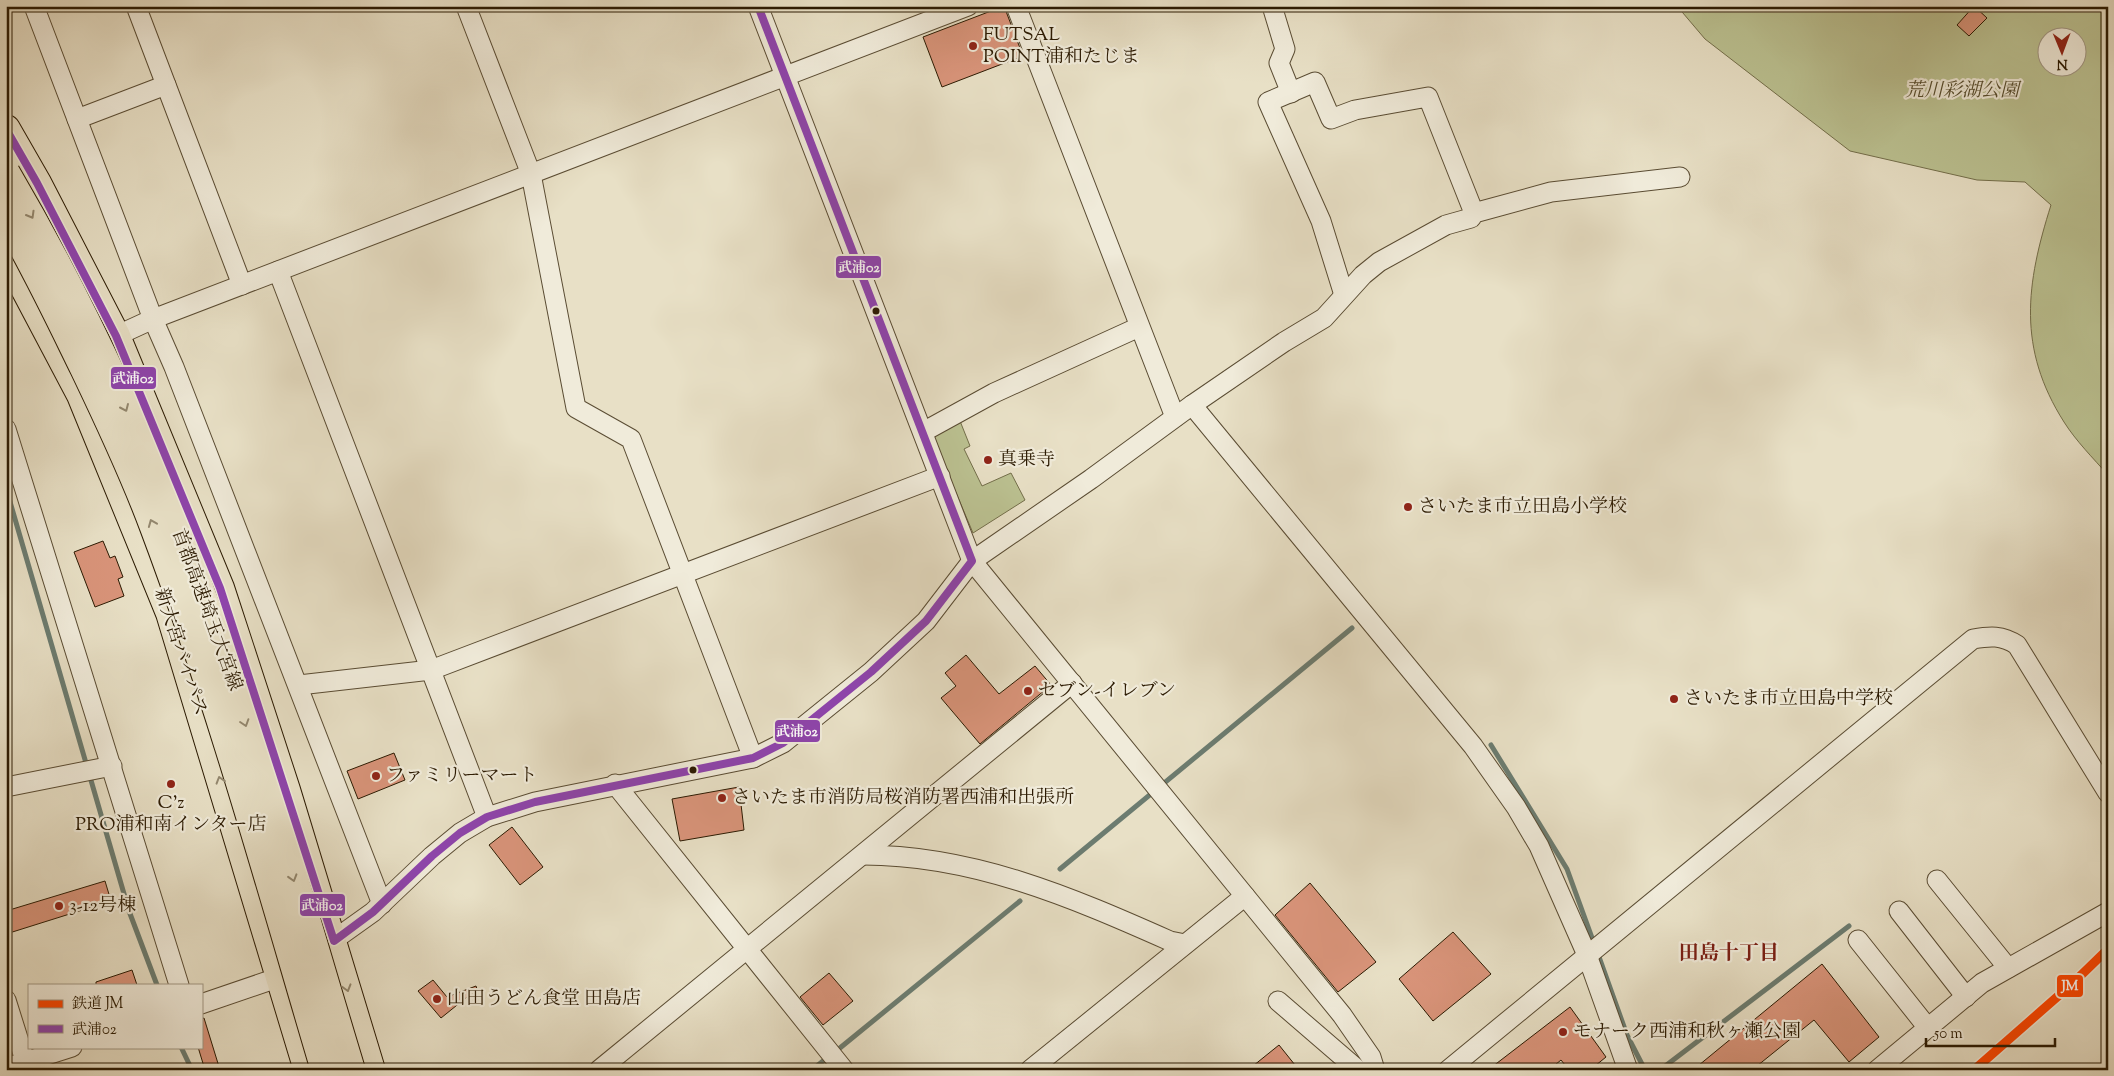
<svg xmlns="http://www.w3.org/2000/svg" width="2114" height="1076" font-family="'Sorts Mill Goudy','Noto Serif JP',serif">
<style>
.green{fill:#bbc191;stroke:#736e4a;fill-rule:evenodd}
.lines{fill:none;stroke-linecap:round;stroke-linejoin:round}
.stream{stroke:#6c7c70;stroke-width:5}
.building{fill:#d9947a;stroke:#2b1a02}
.minor-casing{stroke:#5a4c33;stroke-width:21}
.highway-casing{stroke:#2b1a02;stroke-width:30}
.minor{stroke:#f0ebda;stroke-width:19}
.highway{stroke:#e8e0c6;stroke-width:28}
.highway-bridge-casing{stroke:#2b1a02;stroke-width:30;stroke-linecap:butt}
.highway-bridge{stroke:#e8e0c6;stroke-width:28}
.bus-1-casing{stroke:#f0ebda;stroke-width:11}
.bus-1{stroke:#8e44ad;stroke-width:8}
.rail-1-casing{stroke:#f0ebda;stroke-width:12}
.rail-1{stroke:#ff4500;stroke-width:9}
.oneway{stroke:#93876e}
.poi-dot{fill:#8f2418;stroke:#f0ebda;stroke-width:2}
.bus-dot{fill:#2b1a02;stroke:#f0ebda;stroke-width:2}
.labels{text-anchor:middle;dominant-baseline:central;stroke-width:4.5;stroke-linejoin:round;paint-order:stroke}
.poi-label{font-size:19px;fill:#2b1a02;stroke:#f0ebda;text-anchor:start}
.park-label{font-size:19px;font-style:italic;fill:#564c2d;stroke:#f0ebda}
.street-label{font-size:19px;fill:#2b1a02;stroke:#f0ebda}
.neighbourhood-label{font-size:20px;font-weight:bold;fill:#7a1f14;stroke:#f0ebda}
.line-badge{stroke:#f0ebda;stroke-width:2}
.badge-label{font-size:14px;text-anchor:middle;font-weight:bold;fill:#fff}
</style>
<rect width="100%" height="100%" fill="#e8e0c6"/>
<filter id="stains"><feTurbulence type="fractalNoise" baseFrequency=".004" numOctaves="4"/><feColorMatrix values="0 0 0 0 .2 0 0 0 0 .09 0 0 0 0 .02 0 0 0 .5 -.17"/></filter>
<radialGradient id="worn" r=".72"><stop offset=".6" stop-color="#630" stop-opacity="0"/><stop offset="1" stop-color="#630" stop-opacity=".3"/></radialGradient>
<g class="green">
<path d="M1677,6H2108V475C2093,458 2076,441 2064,422C2017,348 2026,284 2051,205L2025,182L1977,180L1850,151L1705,39ZM2046,38H2076V68H2046Z"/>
<polygon points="960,421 970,446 964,449 982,486 1011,473 1025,500 973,533 935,443 934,434"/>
</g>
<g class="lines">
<g class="stream">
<polyline points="6,488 129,911 157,985"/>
<polyline points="1491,745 1567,869 1595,946"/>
<polyline points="1060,869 1352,628"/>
<polyline points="1598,954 1627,1035 1645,1070"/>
<polyline points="181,1047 192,1070"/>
<polyline points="835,1052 1020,901"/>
<polyline points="812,1070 828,1057"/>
<polyline points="1660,1070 1849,926"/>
</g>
</g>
<g class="building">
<polygon points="1004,6 1023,56 942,87 923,37"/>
<polygon points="1974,6 1987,18 1969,36 1957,25"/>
<polygon points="103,541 110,558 115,556 123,577 118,579 124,596 95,607 74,552"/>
<polygon points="966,655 999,694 1035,666 1051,685 980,744 941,698 956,686 945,673"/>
<polygon points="394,753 405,780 358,799 347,771"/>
<polygon points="739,787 744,830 680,841 672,799"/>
<polygon points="512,827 543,867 520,885 489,845"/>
<polygon points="105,881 111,901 6,934 6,911"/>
<polygon points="1310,883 1376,962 1338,992 1275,915"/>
<polygon points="1453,932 1491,974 1433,1021 1399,979"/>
<polygon points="1822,964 1879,1037 1849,1062 1814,1020 1752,1070 1693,1070"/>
<polygon points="132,970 137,985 96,985 96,982"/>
<polygon points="829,973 853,1001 823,1025 800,997"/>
<polygon points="433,980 447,997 476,986 477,989 441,1018 418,991"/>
<polygon points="1570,1007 1606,1057 1590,1070 1569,1070 1561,1060 1549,1070 1488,1070"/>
<polygon points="204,1018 220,1070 205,1070 198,1047 201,1047 201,1019"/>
<polygon points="1279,1045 1299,1070 1248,1070"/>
</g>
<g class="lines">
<defs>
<g id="minor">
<polyline points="34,6 153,319 174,367 382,904"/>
<polyline points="136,6 242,285"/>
<polyline points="466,6 531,174 576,408 631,439 753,758"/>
<polyline points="758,6 972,561 1342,1015 1371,1057 1375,1070"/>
<polyline points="1016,6 1175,417"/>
<polyline points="1272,6 1285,49 1279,63 1291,93"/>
<polyline points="77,119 166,85"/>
<polyline points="278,271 487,817"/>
<polyline points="1344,295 1321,221 1268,102 1315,82 1331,119 1355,110 1428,97 1474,213"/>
<polyline points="116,336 153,319 968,6"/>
<polyline points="1192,405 1473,746 1516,807 1539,846 1587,955 1628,1070"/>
<polyline points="6,429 179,985"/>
<polyline points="923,432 994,393 1139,327"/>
<polyline points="299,685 431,670 940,476"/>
<polyline points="615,784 844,1070"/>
<polyline points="6,787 112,766"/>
<path d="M863,855C973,855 1071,897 1170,941L1185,944"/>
<polyline points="1937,880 2008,968"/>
<polyline points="1899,911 1966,997"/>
<polyline points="1858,940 1928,1028"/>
<polyline points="324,947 373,912 432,856 460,833 487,817 535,802 753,758 783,743 871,672 926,621 972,561 1091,479 1192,405 1284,342 1324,318 1363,275 1379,262 1446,225 1471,218 1474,213 1551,192 1680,177"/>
<polyline points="6,1000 28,1070"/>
<polyline points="1278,1001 1358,1070"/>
<polyline points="201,1004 280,977 289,971"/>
<polyline points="6,1068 72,1047"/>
<polyline points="599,1070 1072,683"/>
<polyline points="1030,1070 1245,896"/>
<path d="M1448,1070L1973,639C1990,636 2002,635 2017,645L2108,793"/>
<polyline points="1877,1070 1982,983 2108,912"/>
</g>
<g id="highway">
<polyline points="6,129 37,183 116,336 220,588 286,790 371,1070"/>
<polyline points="6,253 81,395 170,613 308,1070"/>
</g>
</defs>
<use href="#minor" class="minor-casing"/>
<use href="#highway" class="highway-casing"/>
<use href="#minor" class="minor"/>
<use href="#highway" class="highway"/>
<defs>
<g id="highway-bridge">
<path d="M6,173C90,316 158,469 213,626C265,772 306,922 351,1070"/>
<path d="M6,217C35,266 59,317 84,368C109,420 134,473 154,527C221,705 271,888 325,1070"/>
</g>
</defs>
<use href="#highway-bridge" class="highway-bridge-casing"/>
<use href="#highway-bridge" class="highway-bridge"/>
<defs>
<polyline id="bus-1" points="6,129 37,183 116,336 220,588 334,941 373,912 432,856 460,833 487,817 535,802 753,758 783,743 871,672 926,621 972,561 758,6"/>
</defs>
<use href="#bus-1" class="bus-1-casing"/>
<use href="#bus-1" class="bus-1"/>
<defs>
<polyline id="rail-1" points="1974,1070 2073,983 2108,949"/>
</defs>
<use href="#rail-1" class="rail-1-casing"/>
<use href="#rail-1" class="rail-1"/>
</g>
<defs><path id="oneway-chevron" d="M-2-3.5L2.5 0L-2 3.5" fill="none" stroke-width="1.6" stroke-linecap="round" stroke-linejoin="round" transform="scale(1.25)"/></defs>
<g class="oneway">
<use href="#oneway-chevron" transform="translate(31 215) rotate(60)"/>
<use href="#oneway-chevron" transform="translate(125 408) rotate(66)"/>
<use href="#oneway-chevron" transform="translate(152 523) rotate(-112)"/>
<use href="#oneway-chevron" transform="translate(245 723) rotate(72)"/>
<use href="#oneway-chevron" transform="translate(220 780) rotate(-107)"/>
<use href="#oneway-chevron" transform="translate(293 878) rotate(73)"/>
<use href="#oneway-chevron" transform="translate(347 988) rotate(74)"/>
</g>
<g class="poi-dot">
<circle cx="973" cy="46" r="5"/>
<circle cx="988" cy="460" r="5"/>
<circle cx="1408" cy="507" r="5"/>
<circle cx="1028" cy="691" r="5"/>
<circle cx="1674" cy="699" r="5"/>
<circle cx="376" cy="776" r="5"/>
<circle cx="171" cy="784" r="5"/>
<circle cx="722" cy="798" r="5"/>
<circle cx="59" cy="906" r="5"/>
<circle cx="437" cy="999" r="5"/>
<circle cx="1563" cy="1032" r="5"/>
</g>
<g class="bus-dot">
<circle cx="876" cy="311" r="4.5"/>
<circle cx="693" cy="770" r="4.5"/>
</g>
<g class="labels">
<g class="poi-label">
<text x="983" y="35">FUTSAL<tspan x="983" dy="22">POINT浦和たじま</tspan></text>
<text x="998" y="460">真乗寺</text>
<text x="1418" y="507">さいたま市立田島小学校</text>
<text x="1038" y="691">セブン-イレブン</text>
<text x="1684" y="699">さいたま市立田島中学校</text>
<text x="386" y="776">ファミリーマート</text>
<text x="732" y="798">さいたま市消防局桜消防署西浦和出張所</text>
<text x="171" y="803" text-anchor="middle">C'z<tspan x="171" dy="22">PRO浦和南インター店</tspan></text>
<text x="69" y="906">3-12号棟</text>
<text x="447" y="999">山田うどん食堂 田島店</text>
<text x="1573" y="1032">モナーク西浦和秋ヶ瀬公園</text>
</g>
<g class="park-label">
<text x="1962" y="91">荒川彩湖公園</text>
</g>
<g class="street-label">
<text transform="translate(206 610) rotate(70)">首都高速埼玉大宮線</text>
<text transform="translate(180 652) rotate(72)">新大宮バイパス</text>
</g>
<g class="neighbourhood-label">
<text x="1729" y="954">田島十丁目</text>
</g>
</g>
<g class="line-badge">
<rect x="835" y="255" width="47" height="24" rx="5" fill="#8e44ad"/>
<rect x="110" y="366" width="47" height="24" rx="5" fill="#8e44ad"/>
<rect x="774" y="719" width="47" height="24" rx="5" fill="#8e44ad"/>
<rect x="299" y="893" width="47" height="24" rx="5" fill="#8e44ad"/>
<rect x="2056" y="974" width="28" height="24" rx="5" fill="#ff4500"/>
</g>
<g class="badge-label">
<text x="859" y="272">武浦02</text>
<text x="133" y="383">武浦02</text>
<text x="797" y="736">武浦02</text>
<text x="322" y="910">武浦02</text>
<text x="2070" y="990">JM</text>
</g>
<rect width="2114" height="1076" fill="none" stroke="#e8e0c6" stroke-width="25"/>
<rect x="8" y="8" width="2099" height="1061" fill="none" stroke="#2b1a02" stroke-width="2.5"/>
<rect x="12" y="12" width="2089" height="1051" fill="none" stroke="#2b1a02"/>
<rect x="28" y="984" width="175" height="65" fill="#f0ebda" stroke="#a19784"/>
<rect x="38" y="1000" width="25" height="8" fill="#ff4500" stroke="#a19784"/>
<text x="72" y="1008" font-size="15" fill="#2b1a02">鉄道 JM</text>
<rect x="38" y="1025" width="25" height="8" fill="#8e44ad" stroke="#a19784"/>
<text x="72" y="1034" font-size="15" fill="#2b1a02">武浦02</text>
<g transform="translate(2062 52) rotate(179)"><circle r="24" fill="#f0ebda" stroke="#a19784"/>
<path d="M0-4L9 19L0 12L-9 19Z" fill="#8f2418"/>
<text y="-8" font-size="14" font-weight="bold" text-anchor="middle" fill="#2b1a02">N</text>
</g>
<path d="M1926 1038v8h129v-8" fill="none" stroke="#2b1a02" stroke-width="2.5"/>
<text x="1934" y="1038" font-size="15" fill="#2b1a02" stroke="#f0ebda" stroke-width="4" paint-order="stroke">50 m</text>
<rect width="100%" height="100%" filter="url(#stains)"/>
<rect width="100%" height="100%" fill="url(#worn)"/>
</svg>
